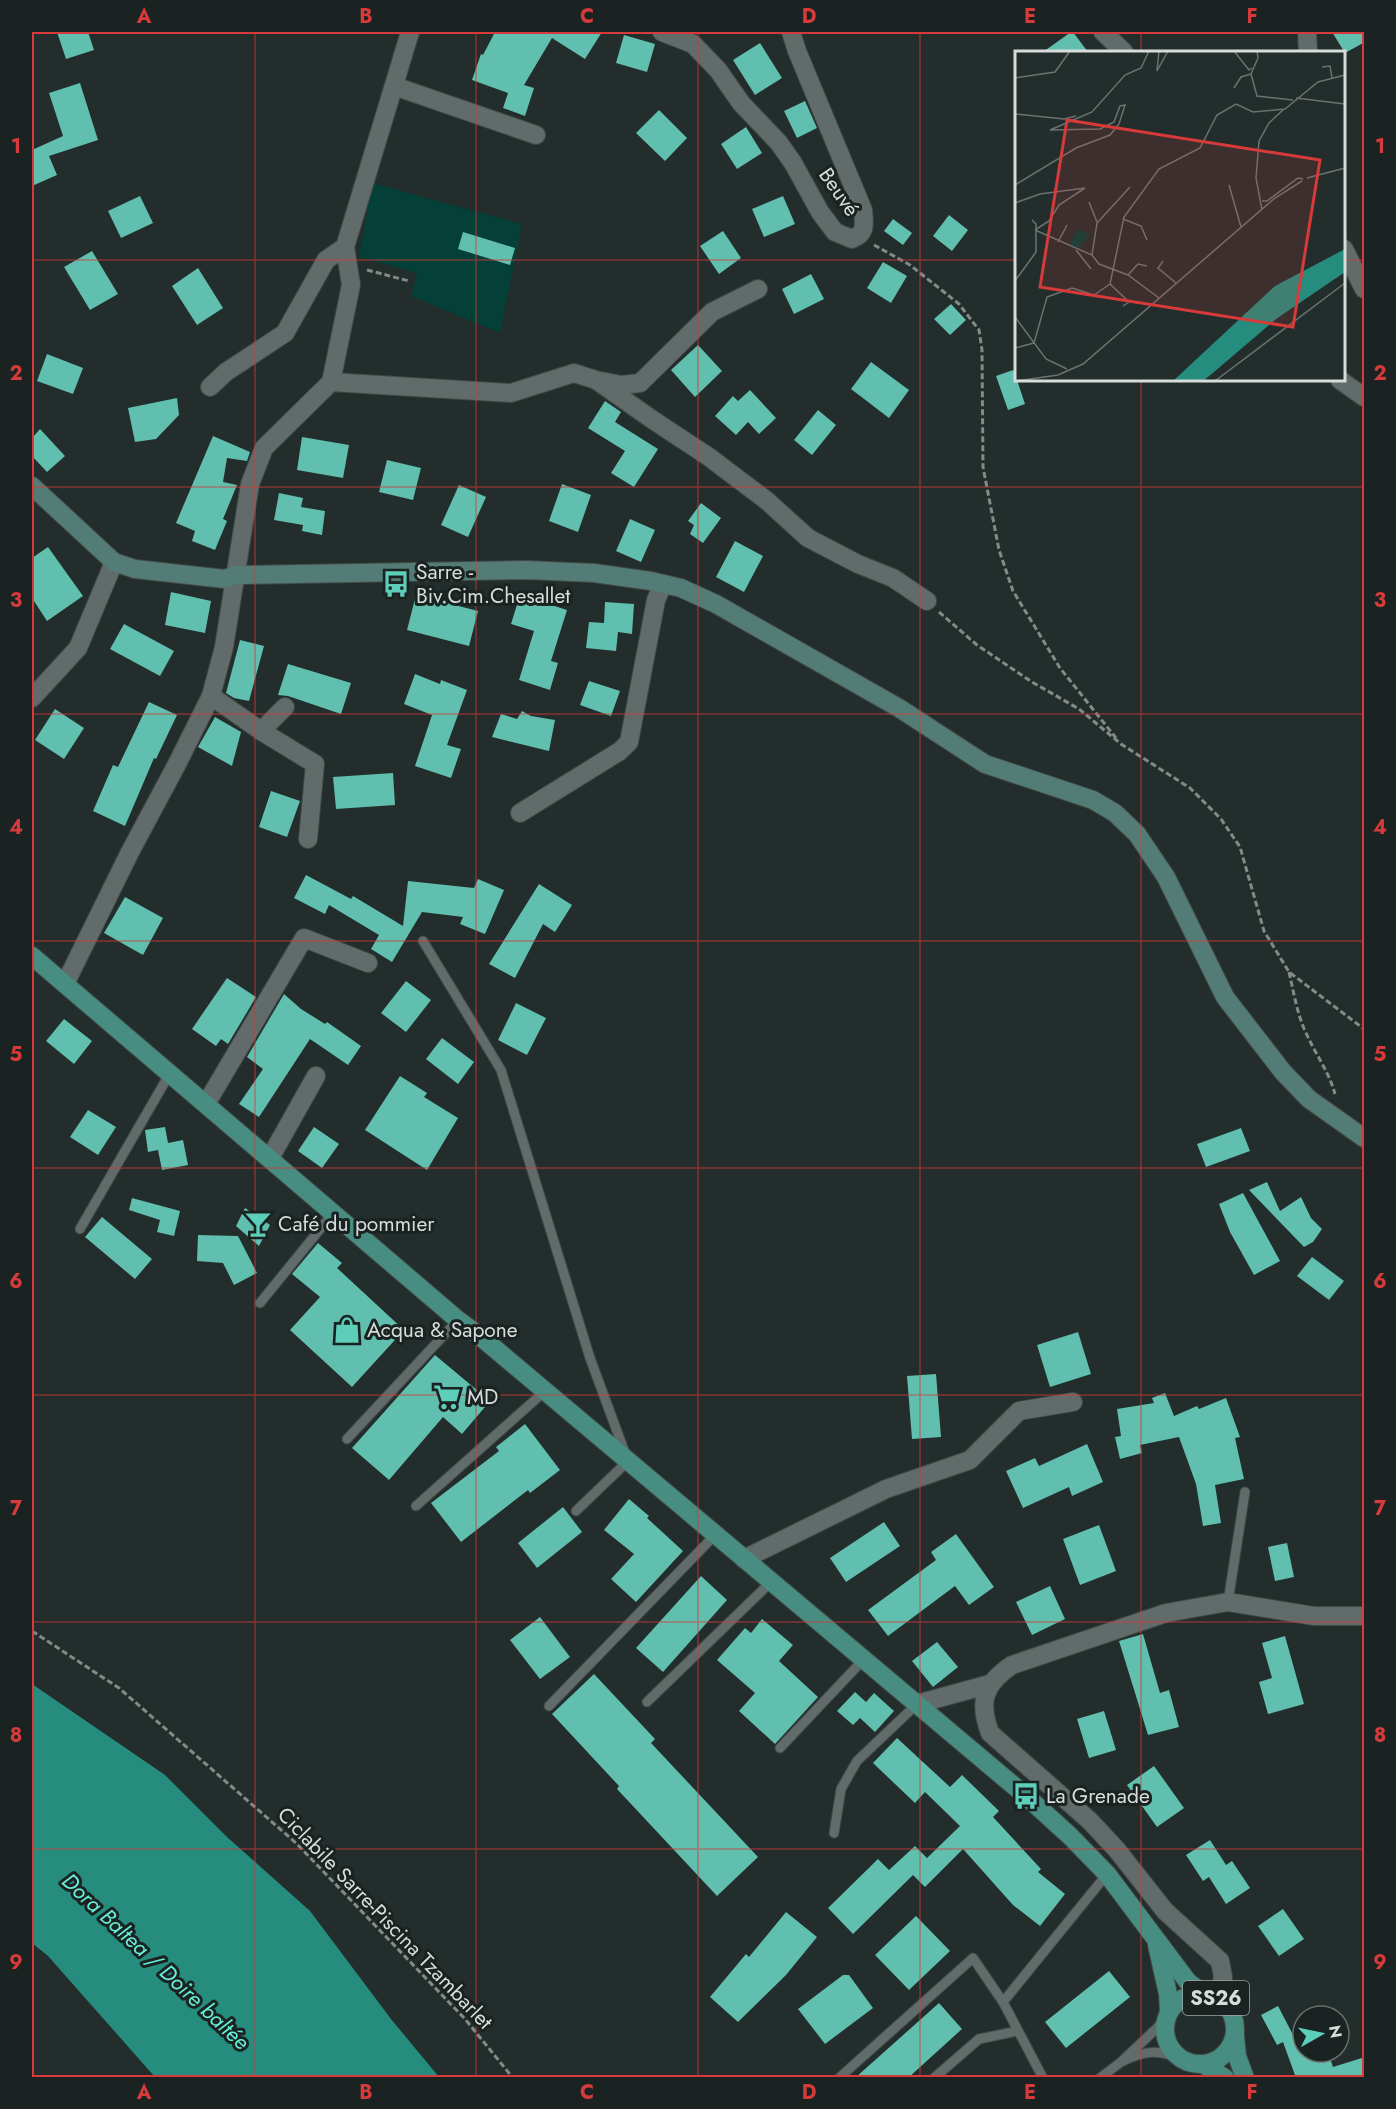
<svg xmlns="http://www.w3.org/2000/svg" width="1396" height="2109" font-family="Jost,sans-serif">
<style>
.green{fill:#054038}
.water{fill:#268c7d}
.building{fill:#60bfae}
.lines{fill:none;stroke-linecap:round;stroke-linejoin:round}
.lane-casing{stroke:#414947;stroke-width:11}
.street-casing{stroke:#414947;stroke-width:20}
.secondary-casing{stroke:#414947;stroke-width:20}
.primary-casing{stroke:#414947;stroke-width:20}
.path{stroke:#838b89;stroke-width:3;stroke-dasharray:6 3;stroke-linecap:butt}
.lane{stroke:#616b69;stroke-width:9}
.street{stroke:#616b69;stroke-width:18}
.secondary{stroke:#547c76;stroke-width:18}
.primary{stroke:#478d82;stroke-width:18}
.grid{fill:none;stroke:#d63a3a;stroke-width:1.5;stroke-opacity:0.55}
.labels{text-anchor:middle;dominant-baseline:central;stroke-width:6;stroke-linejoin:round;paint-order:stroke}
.shield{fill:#1a2321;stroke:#9ea5a3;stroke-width:1.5}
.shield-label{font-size:20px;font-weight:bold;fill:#d7dddb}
.street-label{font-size:21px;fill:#d7dddb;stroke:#1a2321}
.poi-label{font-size:21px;fill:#d7dddb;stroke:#1a2321;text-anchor:start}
.water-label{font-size:22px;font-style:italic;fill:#66eed7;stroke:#1a2321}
.inset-road{fill:none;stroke:#6b7371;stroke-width:1.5}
.view{fill:#d63a3a;fill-opacity:0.15;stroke:#d63a3a;stroke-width:3}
.inset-edge{fill:none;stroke:#d7dddb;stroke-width:3}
.neatline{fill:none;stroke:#d63a3a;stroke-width:2}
.grid-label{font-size:20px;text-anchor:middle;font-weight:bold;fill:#d63a3a}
</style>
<rect width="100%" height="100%" fill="#232d2b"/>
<polygon class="green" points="372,183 522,224 500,333 411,296 417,273 359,257"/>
<polygon class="water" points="32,1684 165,1775 227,1837 310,1911 391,2019 439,2077 156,2078 154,2076 48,1956 32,1943"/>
<g class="building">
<polygon points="57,32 88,32 94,50 66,59"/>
<polygon points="495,32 602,32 585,59 552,38 524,85 534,88 525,116 503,108 508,93 472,80 481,54 483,55"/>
<polygon points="1071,32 1073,32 1088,52 1043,52"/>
<polygon points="1332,32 1365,32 1365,42 1345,53"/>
<polygon points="624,35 655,44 647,72 616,63"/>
<polygon points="760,43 782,78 755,95 733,60"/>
<polygon points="80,83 98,140 49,156 57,175 32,186 32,150 63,136 49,93"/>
<polygon points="805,101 817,128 797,138 784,111"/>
<polygon points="659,110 687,138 665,161 636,133"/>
<polygon points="746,127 762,153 737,169 721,144"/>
<polygon points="140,196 153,223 121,238 108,211"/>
<polygon points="783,196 795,224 764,237 752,209"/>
<polygon points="949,215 968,230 952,251 933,236"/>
<polygon points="893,219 912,233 903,245 884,231"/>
<polygon points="723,231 741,258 719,274 700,246"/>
<polygon points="463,232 515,248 510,265 458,249"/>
<polygon points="92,251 118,294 90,310 64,267"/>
<polygon points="883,262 907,276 891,303 867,288"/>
<polygon points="198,268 223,308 197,325 172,286"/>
<polygon points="811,274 824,299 794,314 782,289"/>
<polygon points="951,304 966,320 950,335 934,319"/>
<polygon points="698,345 722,371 695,397 671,370"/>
<polygon points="47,354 83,368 73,394 37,381"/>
<polygon points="871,362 909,390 889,418 851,389"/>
<polygon points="1013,370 1014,372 1017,372 1017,380 1025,404 1008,410 996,376"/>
<polygon points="750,390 776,418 759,434 748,422 736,435 715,416 733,396 738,401"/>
<polygon points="177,398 179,415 156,439 135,442 128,408"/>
<polygon points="605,401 621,412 615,422 658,449 634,487 611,473 625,451 588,428"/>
<polygon points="818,410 836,425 812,455 794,440"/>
<polygon points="40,429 65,456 47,472 32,456 32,438"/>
<polygon points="213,436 250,452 247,461 227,458 223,482 237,485 223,519 227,521 215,550 192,541 195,531 176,523"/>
<polygon points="302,437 349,445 343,478 297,470"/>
<polygon points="387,460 421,468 413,500 379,492"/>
<polygon points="562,484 591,495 578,532 549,521"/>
<polygon points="459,485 486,497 468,537 441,525"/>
<polygon points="279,493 303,498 301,507 325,511 322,535 302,531 303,525 274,520"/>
<polygon points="701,503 721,518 703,543 690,534 694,525 688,521"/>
<polygon points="630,519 655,530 641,562 616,551"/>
<polygon points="735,541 763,556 744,592 716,577"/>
<polygon points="48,547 83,596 47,621 32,598 32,558"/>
<polygon points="171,592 211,601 205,633 165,625"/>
<polygon points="416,595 478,611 469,646 407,630"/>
<polygon points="520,595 567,610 551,661 558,663 550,690 519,680 534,631 511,624"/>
<polygon points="605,602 634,604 632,634 618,632 616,651 586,648 589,622 604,623"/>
<polygon points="124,624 174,651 160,676 110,649"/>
<polygon points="240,640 264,646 249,701 234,698 226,693"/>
<polygon points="288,664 351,683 341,714 288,696 278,695"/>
<polygon points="415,674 440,684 441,680 467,690 447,745 461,749 451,778 415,766 432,715 404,704"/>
<polygon points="589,681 620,691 611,716 580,705"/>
<polygon points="149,702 177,715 156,759 154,758 125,826 93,811 113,765 118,767"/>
<polygon points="55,709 84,728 64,759 35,740"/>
<polygon points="522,711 531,716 555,720 549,751 492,737 501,714 517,719"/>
<polygon points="215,717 241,732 232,766 198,747"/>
<polygon points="393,773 395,805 336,809 333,777"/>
<polygon points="271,791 300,801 287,837 259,827"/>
<polygon points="306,875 351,899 353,896 403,926 408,881 474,888 478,879 504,890 485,934 460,924 463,917 422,912 392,962 371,949 379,935 329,905 325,914 294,898"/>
<polygon points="539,884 572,905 555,932 543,924 515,978 489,964"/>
<polygon points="125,897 163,918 143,955 104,933"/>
<polygon points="227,978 256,997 228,1044 221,1039 216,1046 192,1029"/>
<polygon points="406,981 431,1000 406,1032 381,1013"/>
<polygon points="284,994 301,1009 325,1024 327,1022 361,1046 348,1065 310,1039 259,1117 239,1104 263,1069 247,1057"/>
<polygon points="516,1003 546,1018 527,1055 498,1040"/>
<polygon points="64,1019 92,1041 74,1064 46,1041"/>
<polygon points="442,1038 474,1062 458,1084 426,1059"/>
<polygon points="400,1076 427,1093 424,1097 458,1118 427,1170 365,1130"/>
<polygon points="88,1110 116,1127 98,1155 70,1137"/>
<polygon points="165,1127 168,1143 183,1140 188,1165 162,1170 158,1150 148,1152 145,1130"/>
<polygon points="314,1127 339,1144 322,1168 298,1151"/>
<polygon points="1241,1128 1250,1151 1206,1167 1197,1144"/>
<polygon points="1267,1182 1280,1211 1301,1197 1311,1218 1322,1229 1313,1242 1304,1247 1249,1190"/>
<polygon points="1243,1193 1280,1261 1254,1275 1230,1232 1219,1204"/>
<polygon points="132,1198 180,1211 174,1236 157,1232 160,1220 129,1210"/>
<polygon points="245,1208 270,1225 259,1246 236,1226"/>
<polygon points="102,1217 152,1259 135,1279 85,1237"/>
<polygon points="198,1235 238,1236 257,1273 234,1285 223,1263 197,1261"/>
<polygon points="318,1243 342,1263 337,1268 404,1330 352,1387 290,1330 320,1297 292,1274"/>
<polygon points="1312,1257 1344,1281 1329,1300 1297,1276"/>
<polygon points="1078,1332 1091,1374 1050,1387 1037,1345"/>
<polygon points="435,1355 490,1401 462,1434 443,1417 389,1480 352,1448"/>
<polygon points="936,1374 941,1437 912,1439 907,1376"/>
<polygon points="1165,1393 1174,1416 1197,1406 1199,1409 1226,1398 1240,1437 1235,1438 1244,1479 1215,1485 1221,1523 1203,1526 1196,1484 1179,1437 1140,1445 1142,1453 1120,1459 1115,1437 1121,1436 1117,1409 1154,1403 1152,1398"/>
<polygon points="525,1424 560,1470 530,1493 528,1490 461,1542 431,1503 499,1451 496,1447"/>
<polygon points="1087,1444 1103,1482 1072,1496 1069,1487 1023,1508 1006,1471 1035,1458 1039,1466"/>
<polygon points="629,1499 649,1516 647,1518 683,1551 636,1602 611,1579 634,1554 604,1530"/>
<polygon points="563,1507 582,1532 537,1568 518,1543"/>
<polygon points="884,1522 900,1546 846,1582 830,1558"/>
<polygon points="1099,1525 1116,1571 1080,1585 1063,1539"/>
<polygon points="956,1534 994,1587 969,1605 955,1586 888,1636 868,1610 936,1560 931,1552"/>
<polygon points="1287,1543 1294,1577 1275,1581 1268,1547"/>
<polygon points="701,1576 727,1600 663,1672 636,1648"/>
<polygon points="1050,1586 1065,1619 1032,1635 1016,1602"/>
<polygon points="540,1617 570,1657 540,1679 510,1640"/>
<polygon points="762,1619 793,1645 779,1661 818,1697 775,1744 739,1711 755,1693 717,1660 745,1628 751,1633"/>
<polygon points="1143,1634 1160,1693 1169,1690 1179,1727 1148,1735 1119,1641"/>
<polygon points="1285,1636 1304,1704 1268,1714 1259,1682 1272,1678 1262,1643"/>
<polygon points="937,1642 958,1667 933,1687 912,1661"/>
<polygon points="594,1674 655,1739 651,1743 758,1857 717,1896 617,1789 619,1786 552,1714"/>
<polygon points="855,1692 866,1702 874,1693 894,1711 875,1732 860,1718 853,1725 837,1711"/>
<polygon points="1104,1711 1116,1750 1089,1758 1077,1719"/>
<polygon points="897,1738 950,1787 962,1775 999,1811 993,1817 1041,1869 1038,1872 1065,1894 1040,1926 1013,1905 963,1849 925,1887 913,1875 853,1934 828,1908 878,1859 889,1870 915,1846 927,1858 960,1826 925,1792 915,1803 873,1763"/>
<polygon points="1154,1766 1184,1808 1157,1827 1127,1785"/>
<polygon points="1210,1840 1226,1865 1232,1861 1250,1888 1226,1904 1209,1877 1203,1881 1186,1855"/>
<polygon points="1283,1909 1304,1939 1279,1956 1258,1926"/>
<polygon points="786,1912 817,1937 786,1975 738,2022 710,1997 746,1954 749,1957"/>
<polygon points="916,1916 950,1951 909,1990 875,1955"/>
<polygon points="1109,1971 1130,1997 1066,2048 1045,2022"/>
<polygon points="843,1975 849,1975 873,2008 825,2044 798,2009"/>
<polygon points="939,2003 962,2029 908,2078 855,2078"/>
<polygon points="1278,2006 1302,2052 1328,2052 1333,2067 1365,2057 1365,2078 1296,2078 1283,2042 1277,2045 1261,2015"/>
</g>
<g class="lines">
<defs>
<g id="lane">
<polyline points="423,941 501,1070 590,1358 628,1461 576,1511"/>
<polyline points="80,1229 170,1073"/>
<polyline points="260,1303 334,1212"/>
<polyline points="347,1439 458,1320"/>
<polyline points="416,1506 545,1391"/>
<polyline points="1228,1602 1245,1492"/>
<polyline points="647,1702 771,1582"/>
<polyline points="549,1706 715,1535"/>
<polyline points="780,1748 864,1659"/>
<polyline points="834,1833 841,1789 857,1761 917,1704"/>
<path d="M1167,2015L1157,2028L1121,2062C1146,2050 1158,2049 1183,2060"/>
<polyline points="839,2078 973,1958 1003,2002"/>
<polyline points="934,2078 979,2039 1018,2031"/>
<polyline points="1043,2078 1003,2002 1107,1874"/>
<polyline points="1100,2078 1121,2062"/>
</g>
<g id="street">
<path d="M662,32L693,44L718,70L741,103L779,143L793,163L820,212L835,232L852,239C867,233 864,224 863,210L797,51L791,32"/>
<polyline points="1103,32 1124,52"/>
<polyline points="1307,32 1308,52"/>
<polyline points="394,86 536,135"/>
<polyline points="1344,249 1364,289"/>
<polyline points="1340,380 1364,397"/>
<polyline points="601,381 621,385 640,383 712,312 758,289"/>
<polyline points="331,382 511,393 574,373 596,380 653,420 709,457 766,500 808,538 858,564 893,578 927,601"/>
<polyline points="210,387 226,372 285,333 326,260 345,247"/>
<polyline points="211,696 261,731 315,764 308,839"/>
<polyline points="32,698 78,648 114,562"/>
<polyline points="261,731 285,707"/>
<polyline points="520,813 620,751 629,742 656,600 663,584"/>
<polyline points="65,984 130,852 177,764 211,696 224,647 250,484 264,448 331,382 351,285 345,247 410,32"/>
<polyline points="206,1104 304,938 368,963"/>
<polyline points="270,1158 316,1076"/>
<polyline points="744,1559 886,1489 970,1460 1019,1411 1073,1402"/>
<polyline points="917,1704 990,1684"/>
<path d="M1216,1998L1221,1987L1223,1977L1220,1961L1165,1911L1117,1850L1090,1821L990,1733C978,1701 984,1684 1012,1665L1166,1613L1228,1602L1314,1616H1364"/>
</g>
<polyline id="secondary" points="32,486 114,562 135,569 225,579 235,575 527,570 594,573 651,581 681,588 716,604 899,708 985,764 1093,800 1115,813 1137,834 1166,877 1225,997 1283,1072 1309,1099 1364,1138"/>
<g id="primary">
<polyline points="32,956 458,1320 481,1337 1026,1796 1070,1836 1107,1874 1188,1982 1204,1994"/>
<polyline points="1157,1945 1168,1994 1169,2012"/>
<circle cx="1200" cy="2029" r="35"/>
<polyline points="1235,2036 1237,2056 1245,2078"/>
<polyline points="1203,2064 1225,2078"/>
</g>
</defs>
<use href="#lane" class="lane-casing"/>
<use href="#street" class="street-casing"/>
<use href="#secondary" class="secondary-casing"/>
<use href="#primary" class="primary-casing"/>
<g class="path">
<polyline points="874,245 910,265 959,304 979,330 982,350 983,467 999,550 1013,591 1060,668 1116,738"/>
<polyline points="367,270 409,281"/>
<polyline points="939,612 977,645 1032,682 1079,709 1121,744 1190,788 1221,819 1240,847 1264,931 1289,972 1364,1029"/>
<path d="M1289,972C1294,993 1297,1015 1307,1035C1316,1055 1329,1072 1335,1094"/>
<polyline points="32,1631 119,1688 296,1843 465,2019 513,2078"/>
</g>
<use href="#lane" class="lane"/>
<use href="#street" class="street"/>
<use href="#secondary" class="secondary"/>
<use href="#primary" class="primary"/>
</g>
<path class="grid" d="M255,32V2078M476,32V2078M698,32V2078M920,32V2078M1141,32V52M32,260H1016M1344,260H1364M1141,380V2078M32,487H1364M32,714H1364M32,941H1364M32,1168H1364M32,1395H1364M32,1622H1364M32,1849H1364"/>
<defs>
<symbol id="bus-bare" viewBox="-9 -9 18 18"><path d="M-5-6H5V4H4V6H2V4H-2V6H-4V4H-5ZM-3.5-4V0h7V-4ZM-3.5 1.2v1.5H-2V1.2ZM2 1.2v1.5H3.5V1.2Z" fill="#5cceba" stroke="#1a2321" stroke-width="2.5" paint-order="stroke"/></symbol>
<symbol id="bar-bare" viewBox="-9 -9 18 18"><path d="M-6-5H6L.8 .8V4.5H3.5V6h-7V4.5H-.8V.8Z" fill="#5cceba" stroke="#1a2321" stroke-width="2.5" paint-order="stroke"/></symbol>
<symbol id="shop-bare" viewBox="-9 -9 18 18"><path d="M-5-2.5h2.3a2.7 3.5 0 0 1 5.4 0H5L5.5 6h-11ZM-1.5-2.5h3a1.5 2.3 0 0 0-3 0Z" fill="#5cceba" stroke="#1a2321" stroke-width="2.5" paint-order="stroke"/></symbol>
<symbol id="supermarket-bare" viewBox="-9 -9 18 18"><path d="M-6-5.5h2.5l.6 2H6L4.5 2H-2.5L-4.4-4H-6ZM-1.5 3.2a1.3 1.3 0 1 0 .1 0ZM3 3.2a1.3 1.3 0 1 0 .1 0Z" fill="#5cceba" stroke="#1a2321" stroke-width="2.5" paint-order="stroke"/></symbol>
</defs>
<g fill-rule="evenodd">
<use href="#bus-bare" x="377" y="565" width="38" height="38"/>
<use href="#bar-bare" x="239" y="1205" width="38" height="38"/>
<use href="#shop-bare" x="328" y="1311" width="38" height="38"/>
<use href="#supermarket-bare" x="428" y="1378" width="38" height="38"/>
<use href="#bus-bare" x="1007" y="1777" width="38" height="38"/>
</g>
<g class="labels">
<rect class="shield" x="1183" y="1981" width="66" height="34" rx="4.5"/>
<g class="shield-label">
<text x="1216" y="1998">SS26</text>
</g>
<g class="street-label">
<text transform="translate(839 192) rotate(55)">Beuvé</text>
<text transform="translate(385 1918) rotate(46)">Ciclabile Sarre-Piscina Tzambarlet</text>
</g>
<g class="poi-label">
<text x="416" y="572">Sarre -<tspan x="416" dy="24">Biv.Cim.Chesallet</tspan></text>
<text x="278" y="1224">Café du pommier</text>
<text x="367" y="1330">Acqua &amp; Sapone</text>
<text x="467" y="1397">MD</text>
<text x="1046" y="1796">La Grenade</text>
</g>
<g class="water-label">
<text transform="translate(156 1961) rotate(43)">Dora Baltea / Doire baltée</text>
</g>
</g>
<g transform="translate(1015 51)">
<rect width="330" height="330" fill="#232d2b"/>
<path d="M62,178L75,183L63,198L54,195Z" fill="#054038"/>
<path d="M330,198V221L261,268L199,321L188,330H158L260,235Z" fill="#268c7d"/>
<path class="inset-road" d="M27,0H49M144,0L142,20L153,0M219,0L234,19L237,17M242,0L243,7L236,23L242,45L278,49M307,16L315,15L317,27M0,27L40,21L55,0M219,37L226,26L236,23M281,47L330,53M0,63L49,68L61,65M292,127L330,117M0,134L61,97L95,84L104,73L110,54L105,55L99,71L85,78L35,79L77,61L110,24L126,17L134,0M214,134L226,176M247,150H252L283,127L288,128M74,151L82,171M0,152L25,143L70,137L44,154L34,170L20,179M247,159L241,127L244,90L254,72L269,58M108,168L126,175L132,189M20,179L77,204L84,213L113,224L144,247M43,191L52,174M61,199L76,218M77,204L82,172L115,136M148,210L143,217L161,232M113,224L123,213L132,215M0,230L21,201V173L17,169M95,233L109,166L144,118L185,97L202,64L221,53L238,61L270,58L303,31L330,24M95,233L114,251L108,255M0,266L31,308L52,318M19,292L32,246L57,237L79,244L95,233M0,297L19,292M1,330L43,324L68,313L260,147L287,130M200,330L330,232"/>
<path class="view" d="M52,69L305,109L278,276L25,236Z"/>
<rect width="330" height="330" class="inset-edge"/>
</g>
<rect width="1396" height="2109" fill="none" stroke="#1a2321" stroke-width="66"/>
<g transform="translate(1321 2034) rotate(81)"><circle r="28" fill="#1a2321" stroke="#666d6b" stroke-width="1.5"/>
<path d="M0-4.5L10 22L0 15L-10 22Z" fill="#5cceba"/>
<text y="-9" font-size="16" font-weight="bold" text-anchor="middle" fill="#d7dddb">N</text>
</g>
<rect x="33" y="33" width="1330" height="2043" class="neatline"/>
<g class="grid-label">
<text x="144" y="23">A</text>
<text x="366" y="23">B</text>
<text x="587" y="23">C</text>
<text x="809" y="23">D</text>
<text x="1030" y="23">E</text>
<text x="1252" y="23">F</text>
<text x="16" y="153">1</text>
<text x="1380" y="153">1</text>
<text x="16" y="380">2</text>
<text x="1380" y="380">2</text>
<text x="16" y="607">3</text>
<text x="1380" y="607">3</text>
<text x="16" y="834">4</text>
<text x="1380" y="834">4</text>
<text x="16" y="1061">5</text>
<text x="1380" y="1061">5</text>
<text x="16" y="1288">6</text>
<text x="1380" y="1288">6</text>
<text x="16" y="1515">7</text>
<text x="1380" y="1515">7</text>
<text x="16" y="1742">8</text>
<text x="1380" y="1742">8</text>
<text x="16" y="1969">9</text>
<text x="1380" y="1969">9</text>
<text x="144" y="2099">A</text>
<text x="366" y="2099">B</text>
<text x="587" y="2099">C</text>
<text x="809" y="2099">D</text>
<text x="1030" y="2099">E</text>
<text x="1252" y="2099">F</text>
</g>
</svg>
